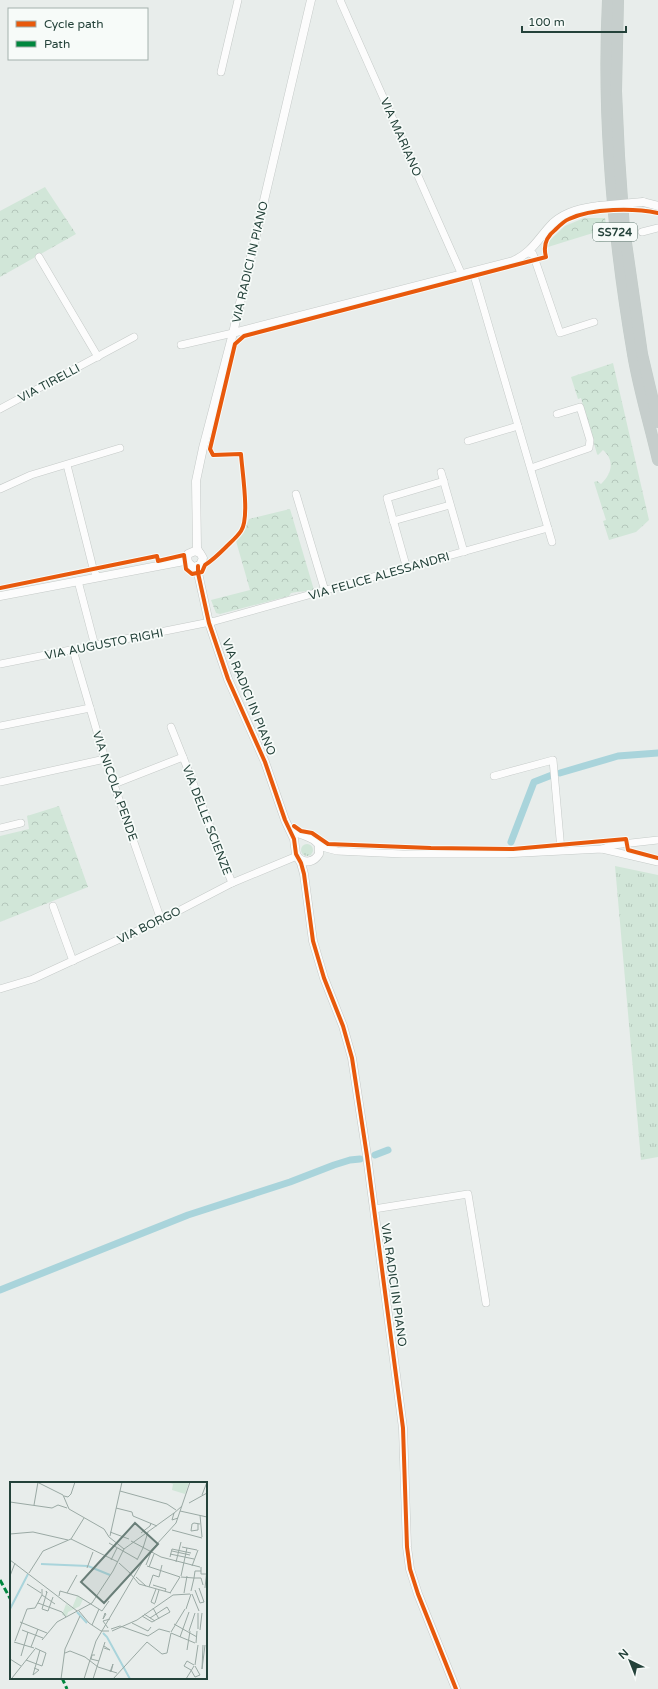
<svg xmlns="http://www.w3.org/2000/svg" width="658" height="1689" font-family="'Varela Round',sans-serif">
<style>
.grass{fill:url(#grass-tufts)}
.park{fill:url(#park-crowns)}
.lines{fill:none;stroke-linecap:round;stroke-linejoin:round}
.canal{stroke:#a9d4db;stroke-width:7}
.minor-casing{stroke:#c5cac8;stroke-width:8}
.tertiary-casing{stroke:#c5cac8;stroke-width:9}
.trunk-casing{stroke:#c3ccc9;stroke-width:12}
.minor{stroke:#fcfcfc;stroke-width:7}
.tertiary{stroke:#fcfcfc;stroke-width:8}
.trunk{stroke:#c6cecc;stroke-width:11}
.tertiary-bridge-casing{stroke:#c5cac8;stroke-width:9;stroke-linecap:butt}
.tertiary-bridge{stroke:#fcfcfc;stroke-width:8}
.quiet{stroke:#00873e;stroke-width:3;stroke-dasharray:6 3;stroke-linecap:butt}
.cycleway-casing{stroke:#f7fbf9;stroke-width:6}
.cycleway{stroke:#e8590c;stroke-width:4}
.labels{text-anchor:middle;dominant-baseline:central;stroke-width:3.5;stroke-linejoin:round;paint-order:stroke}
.shield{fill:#f7fbf9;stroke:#637a73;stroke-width:1}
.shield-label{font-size:11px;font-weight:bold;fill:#24423a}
.street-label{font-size:12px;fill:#24423a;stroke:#f7fbf9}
.inset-river{fill:none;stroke:#a9d4db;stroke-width:2}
.inset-road{fill:none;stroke:#9aa9a4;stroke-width:1}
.view{fill:#697e78;fill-opacity:0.15;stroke:#697e78;stroke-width:2}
.inset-edge{fill:none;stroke:#24423a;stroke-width:2}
</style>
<defs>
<pattern id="grass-tufts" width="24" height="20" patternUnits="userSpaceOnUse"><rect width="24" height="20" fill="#d1e6d8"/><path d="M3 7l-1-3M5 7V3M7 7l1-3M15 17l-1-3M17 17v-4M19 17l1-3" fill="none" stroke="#b3c6ba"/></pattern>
<pattern id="park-crowns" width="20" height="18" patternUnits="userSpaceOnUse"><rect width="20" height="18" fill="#d1e6d8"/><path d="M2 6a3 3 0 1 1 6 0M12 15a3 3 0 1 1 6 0" fill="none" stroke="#b3c6ba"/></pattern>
</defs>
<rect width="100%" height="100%" fill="#e8edeb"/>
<g class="grass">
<circle cx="307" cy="850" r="6"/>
<polygon points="615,866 658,875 658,1157 641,1160"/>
</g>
<g class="park">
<polygon points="45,187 76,234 0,277 0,211"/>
<polygon points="584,218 605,218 609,241 599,242 599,235 593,235 593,233 548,247 548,242 565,226"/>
<path d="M613,363L649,520L636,532L609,540L603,521L606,520L594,482L597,481L601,484C612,474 615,460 603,450L598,455L597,454L581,398L578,399L571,377Z"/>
<path d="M290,509L314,590C306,592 299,591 291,593L289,596L220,614L216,613L211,600L250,590L236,541L244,531L249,519Z"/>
<polygon points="59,806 88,887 0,922 0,836 29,829 27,816"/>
</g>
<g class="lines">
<g class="canal">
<polyline points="560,773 618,756 658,753"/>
<polyline points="511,842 534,782 552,775"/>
<polyline points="375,1155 388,1150"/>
<polyline points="0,1290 188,1215 290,1182 334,1165 350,1160 360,1159"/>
</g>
<defs>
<g id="minor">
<polyline points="340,0 462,275"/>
<polyline points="221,72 238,0"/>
<polyline points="642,232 658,228"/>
<polyline points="528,253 533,254 560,333 594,322"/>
<polyline points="39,257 98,357"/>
<polyline points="473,272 552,542"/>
<polyline points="181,345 233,333"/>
<polyline points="0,409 134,337"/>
<polyline points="468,441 518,426"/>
<polyline points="67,465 93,568 97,577"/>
<polyline points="531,468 589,448 590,440 580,407 557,414"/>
<polyline points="441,472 464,552"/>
<polyline points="0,489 31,475 120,448"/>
<polyline points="296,494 325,591"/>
<polyline points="393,521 450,505"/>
<polyline points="407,569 387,498 444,481"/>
<polyline points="78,581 95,646"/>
<polyline points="73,650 105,759 161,920"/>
<polyline points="0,664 215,621 548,528"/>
<polyline points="0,726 90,708"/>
<polyline points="171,727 183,757"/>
<polyline points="494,776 553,760 561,850"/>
<polyline points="0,782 105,759"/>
<polyline points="114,784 183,757 232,883"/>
<polyline points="0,828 21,823"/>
<polyline points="316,842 322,847 337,851 403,854 505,854 602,849 658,862"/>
<polyline points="602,849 613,845 658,840"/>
<polyline points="53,906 73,961"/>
<polyline points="0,989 33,979 161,920 232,883 297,856"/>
<polyline points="374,1209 468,1194 486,1303"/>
</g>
<g id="tertiary">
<polyline points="643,202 658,206"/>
<path d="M233,333L513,261C532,253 539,237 553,223C566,211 583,208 599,206"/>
<polyline points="199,552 197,548 196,481 203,448 233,333 311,0"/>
<polyline points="198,566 198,573 209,623 228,679 265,762 285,820 294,839 296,854 301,863 304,874 313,941 324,978 343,1026 352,1058 367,1156 403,1428 407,1547 410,1569 418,1594 456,1689"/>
<path d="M194,567L200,565L203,558L200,553L195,551L188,554C185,564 192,565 198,570"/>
<polyline points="0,596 184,561 187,562"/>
<path d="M291,829C299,836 313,835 319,845V854C314,862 306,864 298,858"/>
</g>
<g id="trunk">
<path d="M608,0C602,118 613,237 633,354C639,390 650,425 658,460"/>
<polyline points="618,0 616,91 619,156 624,229 642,354 658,422"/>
</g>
</defs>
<use href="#minor" class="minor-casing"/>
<use href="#tertiary" class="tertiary-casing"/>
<use href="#trunk" class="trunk-casing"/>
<use href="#minor" class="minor"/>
<use href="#tertiary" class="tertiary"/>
<use href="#trunk" class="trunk"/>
<defs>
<polyline id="tertiary-bridge" points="599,206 643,202"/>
</defs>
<use href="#tertiary-bridge" class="tertiary-bridge-casing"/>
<use href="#tertiary-bridge" class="tertiary-bridge"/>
<g class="quiet">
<polyline points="0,1580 11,1600"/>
<polyline points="62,1678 67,1689"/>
</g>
<defs>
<g id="cycleway">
<polyline points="198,566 198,573 209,623 228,679 265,762 285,820 294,839 296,854 301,863 304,874 313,941 324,978 343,1026 352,1058 367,1156 403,1428 407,1547 410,1569 418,1594 456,1689"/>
<path d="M0,588L157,556L158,561L184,555L186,569L192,574L202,572L205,565C213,560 219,554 226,547C231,542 237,537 241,531C250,518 242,471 241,454L213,455L210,449L235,344L244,336L546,257C543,246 546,237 555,230C559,226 564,221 569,219C592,208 634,208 658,213"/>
<polyline points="294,826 301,831 312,833 328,844 431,848 513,849 626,839 628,850 658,858"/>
</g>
</defs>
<use href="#cycleway" class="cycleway-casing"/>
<use href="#cycleway" class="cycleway"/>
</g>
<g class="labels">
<rect class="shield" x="593" y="223" width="44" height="18" rx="3"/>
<g class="shield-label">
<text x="615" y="232">SS724</text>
</g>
<g class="street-label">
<text transform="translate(401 137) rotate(66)">VIA MARIANO</text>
<text transform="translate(250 262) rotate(-77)">VIA RADICI IN PIANO</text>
<text transform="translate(49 383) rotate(-28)">VIA TIRELLI</text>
<text transform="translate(379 576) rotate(-16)">VIA FELICE ALESSANDRI</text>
<text transform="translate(104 644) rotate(-11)">VIA AUGUSTO RIGHI</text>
<text transform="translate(249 697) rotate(68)">VIA RADICI IN PIANO</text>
<text transform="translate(115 786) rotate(71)">VIA NICOLA PENDE</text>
<text transform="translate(207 820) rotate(69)">VIA DELLE SCIENZE</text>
<text transform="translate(149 925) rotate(-26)">VIA BORGO</text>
<text transform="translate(394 1285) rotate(82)">VIA RADICI IN PIANO</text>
</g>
</g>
<g transform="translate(10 1482)">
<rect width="197" height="197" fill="#e8edeb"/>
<path d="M67,114L73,117L70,124L58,130L57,134L52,133L56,122L62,126Z" fill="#d1e6d8"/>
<path d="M179,0L175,12L162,8L163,2L160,1Z" fill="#d1e6d8"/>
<path class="inset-river" d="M31,82L78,84M78,84L100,93M0,127L18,92M67,130L77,141M93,151L97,155L120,197"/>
<path class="inset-road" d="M27,0L53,13L59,27L94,47L99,55M110,9L157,22L166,28M192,13L197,0M54,14L58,15L61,12L65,0M0,20L42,26L48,23L57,26M179,21L197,11M24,23L28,0M106,26L122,30L123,34L147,44M170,29L197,35M164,31L162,38L168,36M163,32L172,24M190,33L192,55M188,42V48L181,49L182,42L184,41L190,42M162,48L192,56M100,50L119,57M131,51L140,44L141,41M0,52L23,50L58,58M100,54L112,0M99,55L114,67M61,57L108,80M121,59L151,75L190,85M99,61L127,77M172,65L187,68M133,66L138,50M114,67L164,31M162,69L180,73M160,72L184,77M160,75L162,67L181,71M0,78L67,129M101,78L107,66M127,78L133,66M166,80L171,60M109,81L120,91M136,83L141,70M137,84L170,95L160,111M182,84L188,68M139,85L144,72M191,85V92H197M77,86L83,70M119,90L129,102L161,111M19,91L33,69L61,57L74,36M0,94L5,81M171,94L177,66M126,95L136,104M171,95L184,96M184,96H191L193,103M184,96L185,89H191M17,102L31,111M143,103L156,107L155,109M139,105L143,93L149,95L152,83M195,106L197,87M32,107V113L45,122M185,108L190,121L194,120L189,106M181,109L184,96M37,111L36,109L37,110L32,127L38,129L43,115M57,111L68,114L92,129L99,119M174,111L177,94M182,112L189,129M49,114L50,109L57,111L67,93M28,121L52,130L56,135M145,121L149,108M145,122L141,120L146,107M143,126L149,137M176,127L181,112M69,129L79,141L91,149H99M95,131L96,132L93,137ZM134,132L145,139M132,134L142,140L160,130M140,136L157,125L160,130M10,140L37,151M122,141L138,149L141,145M164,142L187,155M82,143L89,127M98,146L93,139L100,137M101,147L110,144L138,154L149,147L160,150M188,147V131M12,148L33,156M190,148L192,131M102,149L127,138L163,113L180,112M179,149L185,131M161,150L175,127M161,151L185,161M170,155L179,130M32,158L47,140L82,121L103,89L114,67M5,159L17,127L25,126L32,113M4,160L24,166M186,161L187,149M193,163L192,187L195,163M21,165L28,147M94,166L100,168L94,164M177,168L180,149M55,171L60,169L75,175L88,185L107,191M85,173H82L81,177L89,179M11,174L18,150M0,177L11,184M16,178L32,184L36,171L25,166M184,183L177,179L174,184L181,188L185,195L190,193L185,184M185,183L188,163M100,190L103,182L101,190M23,193L30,168M23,193L29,188L24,186M2,196L25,167M51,197L55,167L70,134M74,197L86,159L136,74L166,41L180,0M83,197L95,160M103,197L137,160L152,172L157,171L161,151M176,197L184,184"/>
<path class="view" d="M125,41L148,62L94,121L71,100Z"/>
<rect width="197" height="197" class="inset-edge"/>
</g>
<rect x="8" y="8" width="140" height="52" fill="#f7fbf9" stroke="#a3b1ad"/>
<rect x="16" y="21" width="20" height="6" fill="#e8590c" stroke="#a3b1ad"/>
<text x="44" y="28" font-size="12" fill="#24423a">Cycle path</text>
<rect x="16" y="41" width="20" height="6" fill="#00873e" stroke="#a3b1ad"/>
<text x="44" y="48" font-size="12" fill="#24423a">Path</text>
<g transform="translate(630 1661) rotate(317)" stroke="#f7fbf9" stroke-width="3" paint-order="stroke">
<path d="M0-3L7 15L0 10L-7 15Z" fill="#24423a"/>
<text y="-6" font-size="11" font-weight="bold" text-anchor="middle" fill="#24423a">N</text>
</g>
<path d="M522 26v6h104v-6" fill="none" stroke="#24423a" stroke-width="2"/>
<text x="528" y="26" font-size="12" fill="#24423a" stroke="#f7fbf9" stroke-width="3" paint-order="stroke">100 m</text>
</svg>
